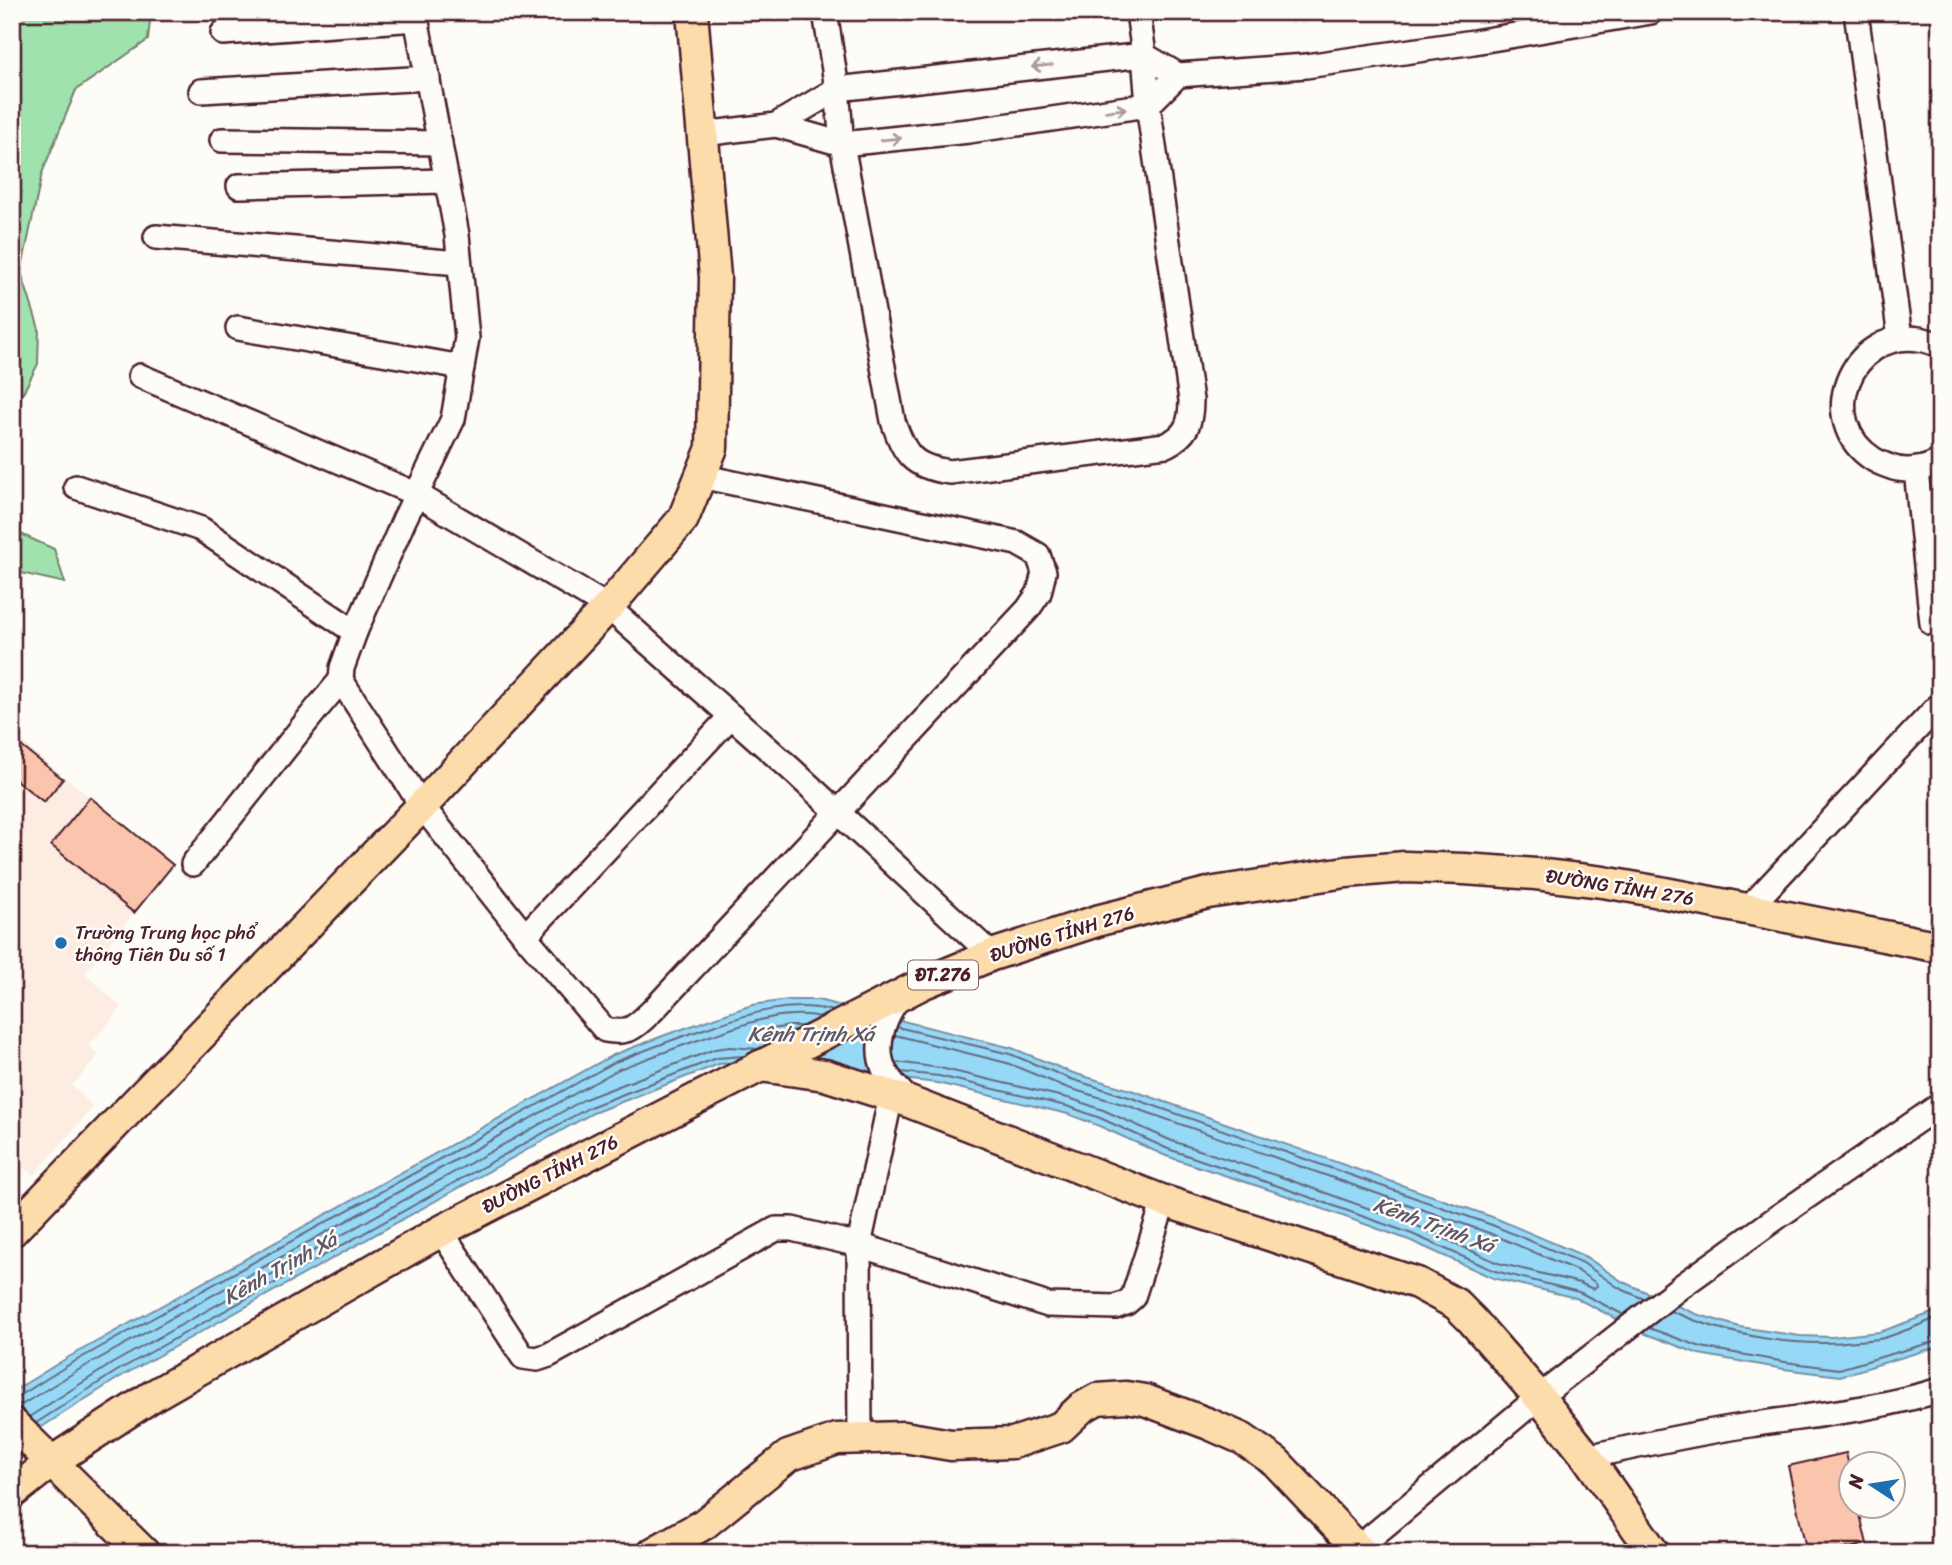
<svg xmlns="http://www.w3.org/2000/svg" width="1952" height="1565" font-family="Sriracha,sans-serif">
<style>
.built{fill:#fcece1}
.green{fill:#9fe2ad;stroke:#74806c;stroke-width:2}
.water{fill:#95d9f7;stroke:#778fa5;stroke-width:2}
.lines{fill:none;stroke-linecap:round;stroke-linejoin:round}
.shore{stroke:#68697d;stroke-width:2}
.building{fill:#fbc5ad;stroke:#4a1f2b;stroke-width:2}
.minor-casing{stroke:#4a1f2b;stroke-width:28}
.major-casing{stroke:#4a1f2b;stroke-width:35}
.path{stroke:#4a1f2b;stroke-width:3.5;stroke-dasharray:7 5;stroke-linecap:butt}
.minor{stroke:#fdfcf7;stroke-width:23}
.major{stroke:#fddcac;stroke-width:30}
.oneway{stroke:#ac999b}
.poi-dot{fill:#1f6fb2;stroke:#fdfcf7;stroke-width:2.5}
.labels{text-anchor:middle;dominant-baseline:central;stroke-width:5;stroke-linejoin:round;paint-order:stroke}
.shield{fill:#fdfcf7;stroke:#806168;stroke-width:2}
.shield-label{font-size:18px;font-weight:bold;fill:#4a1f2b}
.street-label{font-size:19px;fill:#4a1f2b;stroke:#fdfcf7}
.poi-label{font-size:19px;fill:#4a1f2b;stroke:#fdfcf7;text-anchor:start}
.water-label{font-size:21px;font-style:italic;fill:#605768;stroke:#fdfcf7}
</style>
<rect width="100%" height="100%" fill="#fdfcf7"/>
<filter id="ink" filterUnits="userSpaceOnUse"><feTurbulence type="fractalNoise" baseFrequency=".0143" numOctaves="2"/><feDisplacementMap in="SourceGraphic" scale="14" xChannelSelector="R" yChannelSelector="G"/><feConvolveMatrix kernelMatrix="1 2 1 2 8 2 1 2 1" color-interpolation-filters="sRGB"/></filter>
<g filter="url(#ink)">
<polygon class="built" points="12,734 173,865 85,973 122,1008 89,1045 99,1055 72,1086 93,1107 34,1175 12,1160"/>
<g class="green">
<polygon points="12,12 151,12 148,40 76,90 42,173 21,272 39,329 38,364 12,414"/>
<polygon points="12,530 54,549 65,583 12,571"/>
</g>
<polygon class="water" points="788,1000 818,1000 1012,1048 1073,1073 1134,1091 1495,1218 1586,1257 1623,1282 1696,1314 1740,1327 1800,1336 1832,1337 1880,1332 1940,1310 1940,1346 1840,1376 1784,1369 1699,1354 1646,1334 1576,1298 1493,1278 1409,1240 1279,1193 1166,1156 1097,1125 1068,1114 937,1083 801,1067 729,1063 719,1064 593,1113 120,1377 12,1446 12,1392 67,1358 613,1055 668,1034 752,1005"/>
<g class="lines">
<g class="shore">
<polyline points="897,1027 1010,1054 1071,1079 1132,1098 1492,1225 1583,1263 1619,1288 1644,1299"/>
<polyline points="895,1035 1007,1063 1068,1088 1129,1106 1489,1233 1578,1271 1596,1283 1597,1286 1593,1289 1580,1283 1498,1263 1415,1225 1284,1178 1172,1141 1103,1110 1072,1099 940,1068 896,1062"/>
<polyline points="777,1039 757,1038 755,1034 759,1031 790,1026 802,1026"/>
<polyline points="901,1072 939,1076 1070,1107 1100,1118 1168,1149 1281,1187 1412,1234 1495,1271 1579,1292 1624,1315"/>
<path d="M1671,1311C1728,1336 1795,1348 1857,1341C1865,1340 1875,1340 1884,1338C1903,1332 1921,1324 1940,1317"/>
<polyline points="1649,1328 1701,1347 1785,1362 1839,1369 1940,1340"/>
<path d="M12,1398L18,1397L70,1364L615,1062C646,1050 676,1038 707,1028C748,1014 789,1000 833,1011"/>
<path d="M12,1406L23,1404L75,1372L619,1069C649,1058 680,1046 710,1036C745,1024 783,1009 821,1017"/>
<polyline points="29,1417 113,1363 585,1099 715,1049 730,1047 758,1049"/>
<polyline points="36,1423 117,1371 590,1107 717,1058 743,1056"/>
</g>
</g>
<g class="building">
<polygon points="12,739 63,779 44,802 12,777"/>
<polygon points="90,797 173,865 134,913 51,845"/>
<polygon points="1846,1453 1850,1471 1850,1506 1858,1506 1867,1544 1828,1553 1807,1553 1788,1466"/>
</g>
<g class="lines">
<defs>
<g id="minor">
<path d="M415,12L457,235L467,338L453,419L404,520L355,632L342,668L341,680L422,806L525,936L605,1030C631,1035 637,1025 655,1008L1028,609L1039,593L1044,572L1038,555L1017,543L700,476"/>
<path d="M825,12L837,89L842,144L893,421C905,456 913,467 950,472L1166,445C1187,435 1191,423 1191,400L1148,105L1144,55L1138,12"/>
<polyline points="1856,12 1900,338"/>
<polyline points="223,33 417,19"/>
<polyline points="201,91 428,78"/>
<polyline points="776,125 842,144 969,131 1148,105 1178,75"/>
<polyline points="703,134 776,125 837,89 1144,55 1178,75 1306,66 1474,42 1651,12"/>
<polyline points="222,140 440,143"/>
<polyline points="239,186 446,181"/>
<polyline points="156,237 459,263"/>
<polyline points="238,328 462,367"/>
<path d="M1940,345C1933,343 1926,340 1919,339C1849,330 1815,422 1873,459C1877,462 1883,464 1888,466C1904,473 1925,470 1940,461"/>
<polyline points="140,376 416,494 608,607 791,769 992,955"/>
<polyline points="1916,470 1932,623"/>
<polyline points="76,487 201,529 355,632"/>
<polyline points="193,864 315,711 341,680"/>
<polyline points="1748,909 1940,704"/>
<polyline points="525,936 731,716"/>
<path d="M902,994C893,1004 887,1015 883,1028C873,1063 887,1079 911,1102"/>
<polyline points="441,1231 523,1357 537,1359 549,1355 776,1229 792,1229 859,1245 1048,1305 1115,1307 1126,1303 1133,1297 1164,1201"/>
<polyline points="860,1437 859,1245 891,1096"/>
<path d="M1587,1457C1641,1445 1695,1433 1750,1425C1814,1415 1878,1409 1940,1390"/>
<polyline points="1352,1553 1539,1397 1679,1288 1779,1216 1940,1105"/>
</g>
<g id="major">
<polyline points="760,1066 825,1075 904,1100 1164,1201 1417,1283 1456,1304 1472,1320 1539,1397 1587,1457 1654,1553"/>
<polyline points="12,1231 422,806 608,607 683,519 712,448 715,277 692,12"/>
<polyline points="12,1423 144,1553"/>
<polyline points="12,1493 50,1463 154,1395 441,1231 696,1099 924,983 992,955 1100,920 1208,893 1346,872 1405,867 1464,869 1536,874 1603,882 1660,892 1940,947"/>
<polyline points="653,1553 704,1524 788,1456 837,1439 904,1437 951,1445 1013,1443 1061,1427 1081,1408 1097,1399 1126,1397 1145,1400 1209,1424 1243,1439 1276,1462 1362,1553"/>
</g>
</defs>
<use href="#minor" class="minor-casing"/>
<use href="#major" class="major-casing"/>
<polyline class="path" points="1933,1433 1940,1431"/>
<use href="#minor" class="minor"/>
<use href="#major" class="major"/>
</g>
<defs><path id="oneway-shaft" d="M-6 0H5M1.5-3L5.5 0L1.5 3" fill="none" stroke-width="1.6" stroke-linecap="round" stroke-linejoin="round" transform="scale(1.75)"/></defs>
<g class="oneway">
<use href="#oneway-shaft" transform="translate(1042 66) rotate(174)"/>
<use href="#oneway-shaft" transform="translate(1116 110) rotate(-8)"/>
<use href="#oneway-shaft" transform="translate(891 139) rotate(-6)"/>
</g>
</g>
<circle class="poi-dot" cx="61" cy="943" r="7"/>
<g class="labels">
<rect class="shield" x="908" y="960.5" width="70" height="29" rx="5"/>
<g class="shield-label">
<text x="943" y="975">ĐT.276</text>
</g>
<g class="street-label">
<text transform="translate(1620 887) rotate(9)">ĐƯỜNG TỈNH 276</text>
<text transform="translate(1062 934) rotate(-17)">ĐƯỜNG TỈNH 276</text>
<text transform="translate(550 1174) rotate(-27)">ĐƯỜNG TỈNH 276</text>
</g>
<g class="poi-label">
<text x="75" y="932">Trường Trung học phổ<tspan x="75" dy="22">thông Tiên Du số 1</tspan></text>
</g>
<g class="water-label">
<text x="811" y="1034">Kênh Trịnh Xá</text>
<text transform="translate(1434 1225) rotate(20)">Kênh Trịnh Xá</text>
<text transform="translate(280 1268) rotate(-29)">Kênh Trịnh Xá</text>
</g>
</g>
<rect width="1952" height="1565" fill="none" stroke="#fdfcf7" stroke-width="42"/>
<rect x="21" y="21" width="1910" height="1523" fill="none" stroke="#4a1f2b" stroke-width="2.5" filter="url(#ink)"/>
<g transform="translate(1872 1485) rotate(282)"><circle r="33" fill="#fdfcf7" stroke="#b5a4a5" stroke-width="2"/>
<path d="M0-5L12 26L0 18L-12 26Z" fill="#1f6fb2"/>
<text y="-10" font-size="19" font-weight="bold" text-anchor="middle" fill="#4a1f2b">N</text>
</g>
</svg>
